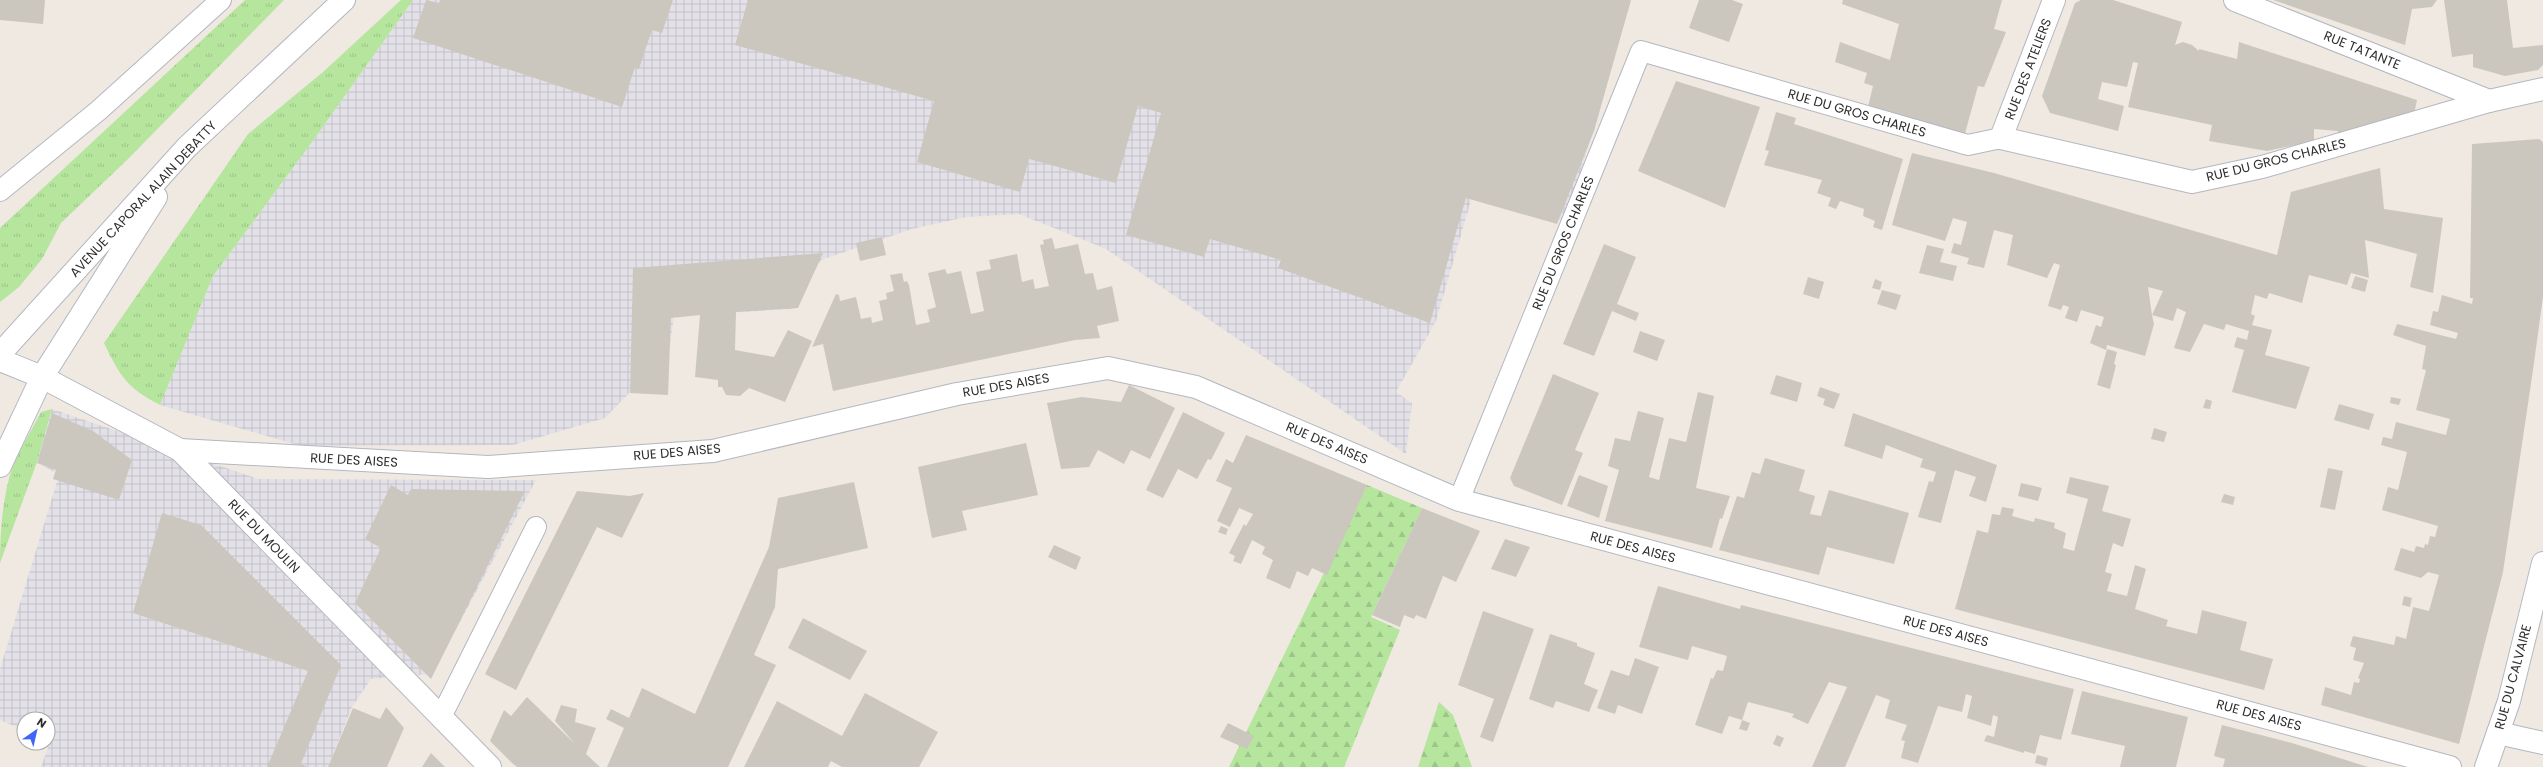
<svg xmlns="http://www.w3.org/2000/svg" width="2543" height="767" font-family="Poppins,sans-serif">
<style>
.industrial{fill:url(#industrial-grid)}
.grass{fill:url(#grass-tufts)}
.forest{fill:url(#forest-firs)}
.building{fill:#cbc7bf}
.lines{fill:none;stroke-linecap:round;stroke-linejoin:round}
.lane-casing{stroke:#b4b7c1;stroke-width:22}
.street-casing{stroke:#b4b7c1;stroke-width:24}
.secondary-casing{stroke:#b4b7c1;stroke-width:24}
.lane{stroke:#fff;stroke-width:20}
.street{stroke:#fff;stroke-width:22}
.secondary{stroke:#fff;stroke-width:22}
.labels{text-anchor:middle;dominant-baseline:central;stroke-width:4;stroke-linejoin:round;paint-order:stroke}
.street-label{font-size:13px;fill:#2e2e2e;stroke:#fff}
</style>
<defs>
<pattern id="industrial-grid" width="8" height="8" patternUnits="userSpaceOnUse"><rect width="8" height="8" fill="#e3e1e8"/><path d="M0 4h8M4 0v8" fill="none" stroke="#c3c1c7"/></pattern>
<pattern id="grass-tufts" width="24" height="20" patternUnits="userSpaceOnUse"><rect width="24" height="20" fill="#b6e59e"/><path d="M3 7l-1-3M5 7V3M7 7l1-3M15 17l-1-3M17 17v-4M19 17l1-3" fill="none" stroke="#9dc588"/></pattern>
<pattern id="forest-firs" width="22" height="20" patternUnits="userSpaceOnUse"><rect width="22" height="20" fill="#b6e59e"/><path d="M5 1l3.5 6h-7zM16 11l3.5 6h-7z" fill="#9dc588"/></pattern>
</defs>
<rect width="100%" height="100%" fill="#efe9e1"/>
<g class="industrial">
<polygon points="413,0 1631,0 1566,221 1472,197 1436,321 1396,392 1412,403 1406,454 1106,249 1019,214 966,217 912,229 821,260 792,309 674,316 670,344 632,343 630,392 605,418 513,445 301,446 160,405 213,276 312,142"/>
<polygon points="52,409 259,479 536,480 432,674 371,679 352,707 328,767 41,767 50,742 48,719 24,719 24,730 0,720 0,669 59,475 37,462"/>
</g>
<g class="grass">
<polygon points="245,0 284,0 128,159 61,223 42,259 19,287 0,302 0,228"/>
<path d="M401,0H413L312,142L213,276L160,405C127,388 120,376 104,343L248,134L323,72Z"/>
<path d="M52,409L37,462L0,563C0,534 2,504 10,475C16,454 31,432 41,412Z"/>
</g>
<g class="forest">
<polygon points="1367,485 1422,508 1371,617 1400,630 1344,767 1229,767"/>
<polygon points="1439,702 1453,715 1472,767 1418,767"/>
</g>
<g class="building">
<polygon points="0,0 45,0 43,24 0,20"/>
<polygon points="426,0 439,3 440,0 673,0 662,33 652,30 639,69 635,67 622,107 413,38"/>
<polygon points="748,0 1631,0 1594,131 1557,224 1466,198 1430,323 1278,268 1281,260 1210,239 1204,257 1126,235 1161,113 1138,106 1116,183 1029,159 1020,192 917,162 934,101 735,45"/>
<polygon points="1699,0 1732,0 1743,4 1729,42 1689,28"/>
<polygon points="1843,0 2002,0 1994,29 2006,32 1984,87 1978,86 1964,137 1866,115 1873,86 1864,83 1867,73 1835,62 1840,42 1890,60 1899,24 1842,4"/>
<polygon points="2081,0 2113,0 2182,22 2175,45 2183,42 2192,45 2199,51 2199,49 2237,59 2239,42 2417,100 2414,114 2337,137 2338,131 2314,129 2314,141 2267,151 2209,141 2212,125 2128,107 2138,63 2133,62 2127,87 2102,82 2098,99 2124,106 2118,131 2050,113 2042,96 2075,3"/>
<polygon points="2273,0 2437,0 2432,7 2412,9 2405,45"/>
<polygon points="2444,0 2507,0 2513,48 2543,45 2543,65 2538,70 2505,76 2473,67 2473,54 2452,57"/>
<polygon points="1676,81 1760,107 1725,208 1638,171"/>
<polygon points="1776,112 1796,118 1794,124 1903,159 1882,230 1873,227 1875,221 1863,216 1864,209 1840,201 1836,209 1828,206 1831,198 1817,193 1822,180 1764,165 1769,151 1765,150"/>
<polygon points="2539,139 2543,142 2543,297 2533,370 2503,572 2459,744 2321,705 2325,687 2351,695 2354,682 2359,683 2360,679 2358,678 2364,663 2353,660 2356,648 2350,646 2353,636 2394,645 2396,636 2406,639 2413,607 2429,611 2439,575 2428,572 2421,578 2394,570 2401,548 2414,552 2416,546 2424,548 2425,544 2428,545 2430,536 2435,537 2438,526 2382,510 2388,487 2398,490 2407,452 2381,445 2383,437 2392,439 2396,422 2446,435 2450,419 2416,410 2426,370 2422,369 2426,346 2393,335 2397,324 2456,339 2458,333 2430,325 2433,311 2438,312 2442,295 2472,304 2473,298 2470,298 2472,144"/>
<polygon points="1912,153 1994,173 2277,255 2291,192 2380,168 2384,209 2443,218 2433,293 2410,287 2417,254 2365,240 2369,278 2351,273 2347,285 2309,275 2302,303 2269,293 2267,299 2255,295 2251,314 2255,316 2252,325 2272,330 2265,355 2310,367 2296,409 2232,392 2244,350 2234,347 2237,337 2247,340 2249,331 2226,324 2224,330 2204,324 2190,352 2174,348 2186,312 2177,308 2173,321 2152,315 2163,291 2148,287 2152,315 2154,324 2145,356 2107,345 2106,350 2090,343 2096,325 2101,327 2104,317 2081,310 2077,322 2065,318 2069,307 2063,305 2061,310 2048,306 2060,265 2054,263 2047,278 2007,265 2013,235 1994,230 1984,268 1967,264 1969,258 1951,253 1954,243 1961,245 1967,222 1953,218 1945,241 1892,225"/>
<polygon points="882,237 886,255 860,261 856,243"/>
<polygon points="1052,238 1055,249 1078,244 1085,274 1093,273 1097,290 1112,286 1119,321 1097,326 1100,338 1075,340 833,391 823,344 812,347 836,294 839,295 840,301 856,297 861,319 871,317 872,323 883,320 879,301 887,299 886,293 894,291 890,275 902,273 904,282 907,281 909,285 916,325 930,322 927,310 936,307 928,273 945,269 947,274 961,271 971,314 984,311 976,272 991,269 989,260 1017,254 1022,282 1033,279 1035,289 1049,286 1040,245 1044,244 1043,240"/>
<polygon points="1604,244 1636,257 1617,304 1639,313 1636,321 1612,311 1594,356 1563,344"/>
<polygon points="1927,245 1944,249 1940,262 1957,266 1953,281 1919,273"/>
<polygon points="823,253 798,308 736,312 735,350 774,357 788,330 812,341 785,402 749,388 740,396 726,395 722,387 718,387 718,380 695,377 700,315 671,318 668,395 630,393 633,268"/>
<polygon points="2355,276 2368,280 2365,292 2351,288"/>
<polygon points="1808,277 1824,282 1819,299 1803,294"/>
<polygon points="1875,279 1882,282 1880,290 1872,288"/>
<polygon points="1882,290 1901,295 1896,310 1877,304"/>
<polygon points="1640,331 1665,340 1657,361 1633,352"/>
<polygon points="2107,349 2117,352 2114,364 2116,365 2110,389 2097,385"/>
<polygon points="1553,374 1599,393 1575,450 1583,453 1562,505 1514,486 1510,478"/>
<polygon points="1776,375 1802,383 1797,402 1770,394"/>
<polygon points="1129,385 1175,408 1150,459 1131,450 1124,464 1098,450 1089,467 1061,469 1047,403 1082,397 1121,402"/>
<polygon points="1820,387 1840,394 1834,409 1823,405 1825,399 1817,396"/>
<polygon points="1698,392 1714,396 1696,488 1730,496 1722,519 1720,518 1712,548 1605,521 1619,470 1608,466 1615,438 1630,441 1638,411 1664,418 1649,477 1659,480 1669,438 1686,442"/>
<polygon points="2391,397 2401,399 2399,405 2390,403"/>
<polygon points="2206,399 2212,401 2210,409 2203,408"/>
<polygon points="2339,404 2374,414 2369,430 2334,420"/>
<polygon points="1183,412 1225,433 1211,460 1208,459 1197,479 1178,469 1163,498 1146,490"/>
<polygon points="52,413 93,431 132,460 119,500 53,479 56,470 37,463"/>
<polygon points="1853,413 1997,465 1986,502 1969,496 1976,477 1955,470 1941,523 1918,517 1929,481 1933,482 1936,472 1920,467 1923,459 1886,445 1882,459 1844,446"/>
<polygon points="2154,428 2167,432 2164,442 2151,439"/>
<polygon points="1246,435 1367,485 1327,575 1312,568 1308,576 1297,571 1290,589 1266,578 1273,560 1262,554 1265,547 1252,540 1241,564 1233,561 1235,556 1229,553 1244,524 1246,526 1253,514 1239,508 1230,527 1217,521 1232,488 1216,481 1226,459 1233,463"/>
<polygon points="1026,443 1038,495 962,511 967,530 932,538 918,467"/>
<polygon points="1765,458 1805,470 1799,491 1815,496 1810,514 1821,516 1829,490 1909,513 1894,564 1827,547 1819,575 1719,550 1737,496 1744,498 1752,472 1760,474"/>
<polygon points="2328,468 2343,471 2335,510 2320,507"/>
<polygon points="1579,475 1608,486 1599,518 1567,506"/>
<polygon points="2070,477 2109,486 2102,511 2131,519 2123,547 2113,543 2105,572 2112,574 2107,591 2127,596 2135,565 2146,569 2135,609 2168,620 2166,626 2197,634 2202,610 2247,622 2240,650 2273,659 2264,690 1955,609 1977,530 1988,533 1992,514 2000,515 2002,507 2014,509 2012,516 2034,522 2035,518 2055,523 2054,528 2066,533 2063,548 2074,551 2088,499 2066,493"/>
<polygon points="854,482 868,548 778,569 775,607 754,655 776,665 728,767 607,767 624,728 606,719 611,709 629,718 642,688 695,714 769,547 778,498"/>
<polygon points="2021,483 2042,488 2038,501 2018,496"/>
<polygon points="391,485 408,495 411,489 525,491 431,679 355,603 381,548 365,539"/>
<polygon points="577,491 630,496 644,493 622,538 597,527 516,690 485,674"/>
<polygon points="2224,494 2235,497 2233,505 2221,502"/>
<polygon points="1422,508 1480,531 1456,582 1443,576 1426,619 1416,615 1414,619 1404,615 1400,627 1372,615"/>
<polygon points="162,513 201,525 341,665 301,764 308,767 267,767 308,671 133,613"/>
<polygon points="1221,526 1228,529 1226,535 1218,532"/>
<polygon points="1505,539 1530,547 1516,577 1491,569"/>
<polygon points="1054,545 1081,557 1076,570 1048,557"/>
<polygon points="1658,586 1740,609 1741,605 2074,689 2061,740 2040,735 2035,754 2024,751 2024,753 1984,741 1987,735 1994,737 1998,717 1993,715 1991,726 1967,718 1972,696 1966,694 1962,712 1938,706 1918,763 1901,758 1905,741 1901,740 1907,725 1885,718 1890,700 1876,695 1845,767 1812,767 1847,687 1829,682 1808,724 1792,717 1794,714 1748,702 1742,720 1729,716 1722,734 1695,725 1711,678 1713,679 1717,670 1723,671 1727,656 1692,646 1688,660 1639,647"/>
<polygon points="2404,596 2412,598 2410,607 2402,605"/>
<polygon points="1483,611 1534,629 1493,742 1480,737 1494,699 1458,685"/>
<polygon points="803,618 867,651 850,680 788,648"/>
<polygon points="1550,634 1577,643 1577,646 1595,653 1584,684 1598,690 1589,712 1556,701 1553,708 1529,699"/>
<polygon points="1635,658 1659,667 1642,714 1618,705 1615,714 1597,708 1611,670 1629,676"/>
<polygon points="2082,691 2188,717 2176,767 2120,767 2125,746 2071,734"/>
<polygon points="865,693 938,732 919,767 842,767 831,761 828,767 744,767 777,701 842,736"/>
<polygon points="527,697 575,744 555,721 561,705 577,709 575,722 596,728 586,754 600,767 517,767 512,763 490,741 504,710 511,716"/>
<polygon points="386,707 404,728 387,767 328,767 353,708 380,719"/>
<polygon points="1742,720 1750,723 1747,731 1739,729"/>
<polygon points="1228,723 1254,736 1247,749 1220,737"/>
<polygon points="2222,725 2292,743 2368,767 2223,767 2225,759 2214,756"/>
<polygon points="1777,735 1784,738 1780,747 1773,744"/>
<polygon points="431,753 445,767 422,767"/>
<polygon points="2037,755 2048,758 2046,766 2035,763"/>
</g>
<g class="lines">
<defs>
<g id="lane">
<polyline points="0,191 98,111 221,0"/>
<polyline points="1459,500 1641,51 1968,145 2001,138"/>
<polyline points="441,717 536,527"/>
</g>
<g id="street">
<polyline points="2054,0 2001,138 2192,182 2262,167 2489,101 2543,89"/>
<polyline points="2235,0 2489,101"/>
<polyline points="0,360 42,377 180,450 490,767"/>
<polyline points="180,450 488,467 713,451 957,394 1108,368 1196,387 1459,500 2450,767"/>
<polyline points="2498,733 2543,743"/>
</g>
<g id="secondary">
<polyline points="0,354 187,147 344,0"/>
<polyline points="0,466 42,377 156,197"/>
<polyline points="2486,767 2509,701 2543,563"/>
</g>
</defs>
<use href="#lane" class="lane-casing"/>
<use href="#street" class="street-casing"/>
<use href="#secondary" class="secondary-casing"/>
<use href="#lane" class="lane"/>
<use href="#street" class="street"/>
<use href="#secondary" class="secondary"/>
</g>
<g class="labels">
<g class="street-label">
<text transform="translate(2362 50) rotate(22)">RUE TATANTE</text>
<text transform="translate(2028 69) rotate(-69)">RUE DES ATELIERS</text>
<text transform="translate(1857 113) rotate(16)">RUE DU GROS CHARLES</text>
<text transform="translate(2276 160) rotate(-14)">RUE DU GROS CHARLES</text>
<text transform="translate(143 199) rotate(-47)">AVENUE CAPORAL ALAIN DEBATTY</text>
<text transform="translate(1563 243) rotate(-68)">RUE DU GROS CHARLES</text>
<text transform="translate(1006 385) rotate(-10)">RUE DES AISES</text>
<text transform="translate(1327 443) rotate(23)">RUE DES AISES</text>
<text transform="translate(677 452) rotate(-5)">RUE DES AISES</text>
<text transform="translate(354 460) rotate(3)">RUE DES AISES</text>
<text transform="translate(264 536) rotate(46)">RUE DU MOULIN</text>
<text transform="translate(1633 547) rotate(15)">RUE DES AISES</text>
<text transform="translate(1946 631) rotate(15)">RUE DES AISES</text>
<text transform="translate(2513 677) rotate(-75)">RUE DU CALVAIRE</text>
<text transform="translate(2259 715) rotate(15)">RUE DES AISES</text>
</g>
</g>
<g transform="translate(36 731) rotate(34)"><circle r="19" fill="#ffffff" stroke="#ababab"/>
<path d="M0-3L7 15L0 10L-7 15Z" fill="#4264fb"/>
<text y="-6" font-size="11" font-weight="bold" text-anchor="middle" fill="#2e2e2e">N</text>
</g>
</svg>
